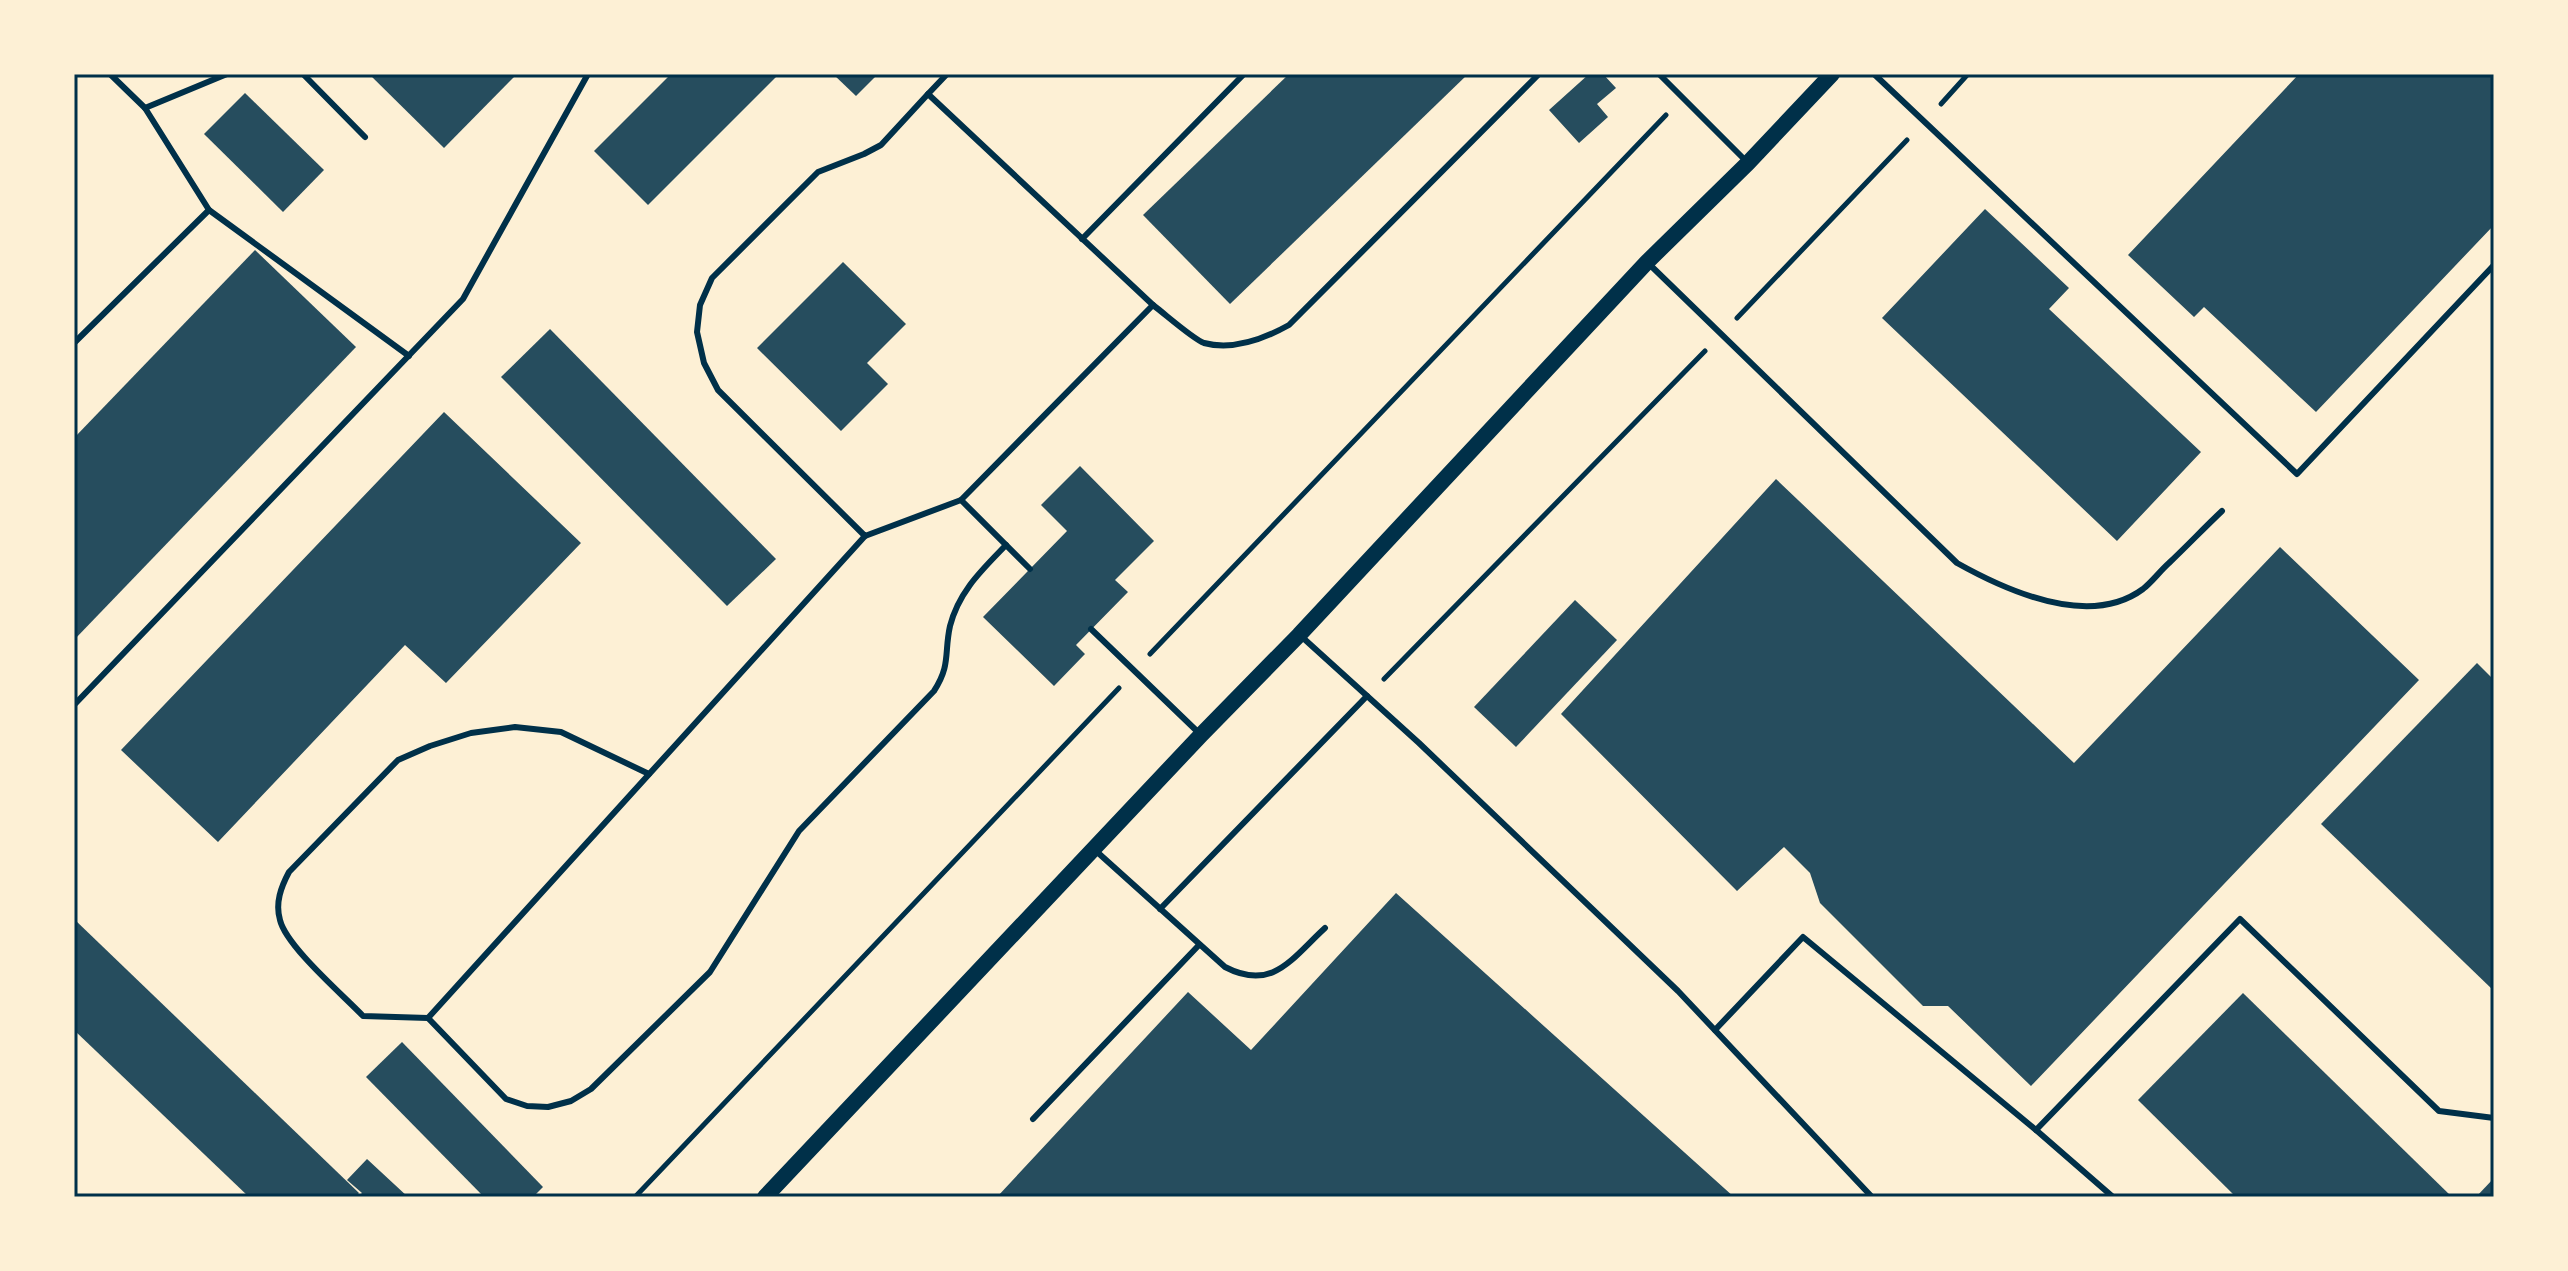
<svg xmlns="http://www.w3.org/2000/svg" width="2568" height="1271" font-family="'Libre Baskerville',serif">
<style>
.building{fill:#264d5e}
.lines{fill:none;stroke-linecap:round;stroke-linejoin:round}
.path{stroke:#003049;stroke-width:5}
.service{stroke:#003049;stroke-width:6}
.secondary{stroke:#003049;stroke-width:16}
.neatline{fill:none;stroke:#003049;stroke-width:3}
</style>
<rect width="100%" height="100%" fill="#fdf0d5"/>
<g class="building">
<polygon points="369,74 517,74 444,148"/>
<polygon points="671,74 779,74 648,205 594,151"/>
<polygon points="833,74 878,74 856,96"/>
<polygon points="1289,74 1468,74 1230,304 1143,215"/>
<polygon points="1589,74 1603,74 1616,88 1597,104 1608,117 1579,143 1549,110"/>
<polygon points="2299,74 2494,74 2494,225 2316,412 2204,307 2194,317 2128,255"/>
<polygon points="245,93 324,170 283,212 204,134"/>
<polygon points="1985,209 2069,288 2049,309 2201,452 2117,541 1882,318"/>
<polygon points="255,250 356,347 74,640 74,438"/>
<polygon points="843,262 906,324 867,363 888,384 841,431 757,348"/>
<polygon points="550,329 776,559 727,606 501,377"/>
<polygon points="444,412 581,543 446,683 405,645 218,842 121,750"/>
<polygon points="1080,466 1154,541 1115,580 1128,592 1076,645 1085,654 1054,686 983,617 1067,531 1041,505"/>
<polygon points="1776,479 2074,763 2280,547 2419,680 2031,1086 1948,1006 1923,1006 1820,903 1810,873 1784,847 1737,891 1561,714"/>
<polygon points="1575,600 1617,640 1516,747 1474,707"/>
<polygon points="2477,663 2494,680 2494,991 2321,824"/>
<polygon points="1396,893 1734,1197 997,1197 1188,992 1251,1050"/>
<polygon points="74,919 359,1193 355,1197 249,1197 74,1030"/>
<polygon points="2243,993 2452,1197 2236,1197 2138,1100"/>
<polygon points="402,1042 543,1187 533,1197 484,1197 366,1077"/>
<polygon points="367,1159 408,1197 358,1197 362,1193 347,1180"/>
<polygon points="2494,1178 2494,1197 2476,1197"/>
</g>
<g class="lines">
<g class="path">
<polyline points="1941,104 1968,74"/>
<polyline points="1737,318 1907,140"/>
<polyline points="1150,654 1666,115"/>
<polyline points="1384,679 1705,351"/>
<polyline points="635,1197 1119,688"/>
</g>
<g class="service">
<polyline points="303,74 365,137"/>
<polyline points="947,74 928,94 1153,305 961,500 1030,569"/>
<polyline points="1659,74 1748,163"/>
<polyline points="1874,74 2297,474 2494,265"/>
<polyline points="928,94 881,145 864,154 818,172 712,278 700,305 697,332 704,363 718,390 865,536 961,500"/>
<polyline points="145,108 227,74"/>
<polyline points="209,210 409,356"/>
<polyline points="1082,239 1244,74"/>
<path d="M1647,262L1957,563C2007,591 2089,629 2143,589C2152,582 2160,571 2169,563C2187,546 2204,528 2222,511"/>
<path d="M1153,305C1165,314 1193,339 1204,343C1234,351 1264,339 1289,325L1539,74"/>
<polyline points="74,343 209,210 145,108 110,74"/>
<polyline points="1091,629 1201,735"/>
<polyline points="1302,637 1419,743 1678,991 1872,1197"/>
<polyline points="74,705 463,299 588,74"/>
<path d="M649,774L561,732L515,727L471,733L430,746L398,760L289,872C281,887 275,903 280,920C286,946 343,995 363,1016L428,1018L506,1099L527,1106L548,1107L571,1101L591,1089L710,972L799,831L934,691C951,665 944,653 950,626C959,591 982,570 1006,545"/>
<path d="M1096,851L1225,967C1273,992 1292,958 1325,928"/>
<polyline points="1160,909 1367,696"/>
<polyline points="428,1018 865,536"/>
<polyline points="1715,1030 1803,937 2036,1130 2113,1197"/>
<polyline points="1033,1119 1199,945"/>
<polyline points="2036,1130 2240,919 2439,1111 2494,1118"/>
</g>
<polyline class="secondary" points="765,1197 1201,735 1299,635 1647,262 1748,163 1832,74"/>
</g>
<rect width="2568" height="1271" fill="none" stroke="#fdf0d5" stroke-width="152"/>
<rect x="76" y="76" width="2416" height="1119" class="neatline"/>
</svg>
